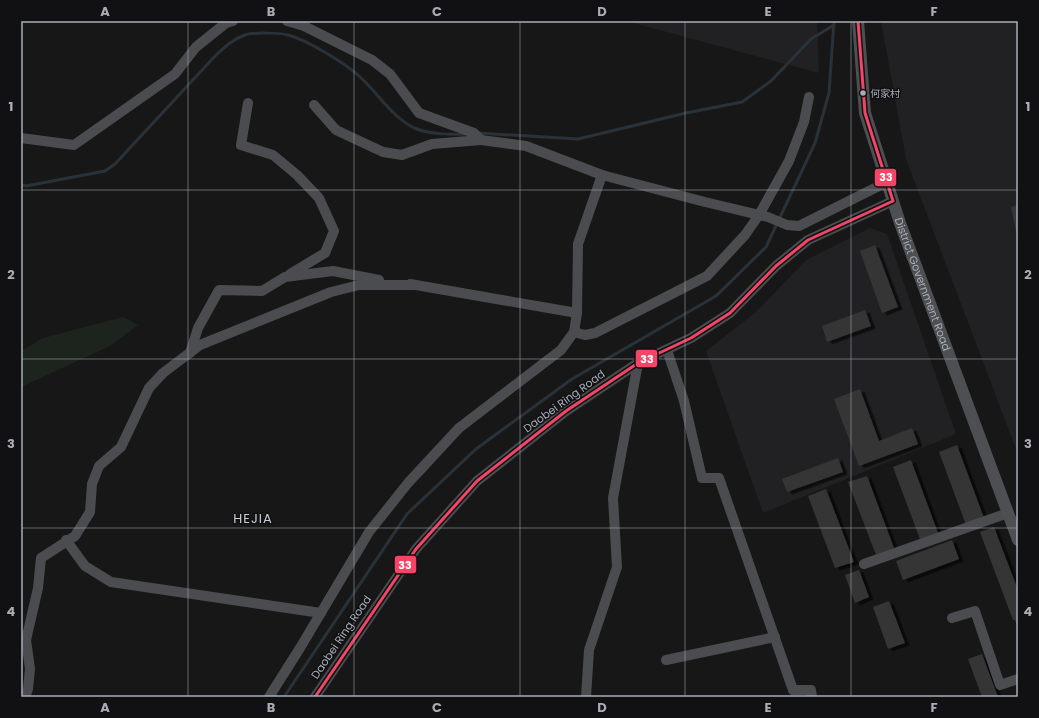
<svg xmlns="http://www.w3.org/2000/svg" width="1039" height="718" font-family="Poppins,'Noto Sans SC',sans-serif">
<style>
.built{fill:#212123}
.green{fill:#1d241e}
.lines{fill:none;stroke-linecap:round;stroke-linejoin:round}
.stream{stroke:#2a3239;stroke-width:3}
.building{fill:#353536;filter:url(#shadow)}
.minor{stroke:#4b4c50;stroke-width:10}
.major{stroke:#4d4f52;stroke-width:12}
.bus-1-casing{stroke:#111113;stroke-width:6}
.bus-1{stroke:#f34667;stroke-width:3}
.grid{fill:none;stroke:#a8adb8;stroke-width:1;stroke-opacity:0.55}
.bus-dot{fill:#a8adb8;stroke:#111113;stroke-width:1.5}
.labels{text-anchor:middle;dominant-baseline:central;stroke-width:3;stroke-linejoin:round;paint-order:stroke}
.bus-label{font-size:10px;fill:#a8adb8;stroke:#111113;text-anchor:start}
.street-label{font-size:11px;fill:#a8adb8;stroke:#111113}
.quarter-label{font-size:13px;letter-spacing:1px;fill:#c9ccd4;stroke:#111113}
.line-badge{stroke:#111113;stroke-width:1.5}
.badge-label{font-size:11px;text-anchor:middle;font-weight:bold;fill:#fff}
.neatline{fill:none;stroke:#a8adb8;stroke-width:1.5}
.grid-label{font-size:13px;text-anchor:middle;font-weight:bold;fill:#a8adb8}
</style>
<defs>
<filter id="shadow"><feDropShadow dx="4.5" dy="2.5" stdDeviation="0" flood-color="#0009"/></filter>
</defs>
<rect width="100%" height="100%" fill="#171717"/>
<g class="built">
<polygon points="626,21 817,21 819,73"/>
<polygon points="881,21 1018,21 1018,454 906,159"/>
<polygon points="870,228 887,234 956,434 763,513 706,351 756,312 806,260"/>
</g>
<polygon class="green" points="123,317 138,325 110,346 21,387 21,351 43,338"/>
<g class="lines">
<g class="stream">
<polyline points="477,133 578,139 686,113 742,102 771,81 811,39 834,25"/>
<path d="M21,185L26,186L105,171L115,164L216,55C225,47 233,39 245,35C252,32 281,33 288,35C307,40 345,63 359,76C378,93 391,116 414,128C428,134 451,135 466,134"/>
<polyline points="284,697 407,514 476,449 572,379 716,296 766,247 815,143 829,93 834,21"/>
</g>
</g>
<g class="building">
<polygon points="1018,205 1018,236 1017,236 1011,207"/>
<polygon points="875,245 898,307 882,313 860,251"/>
<polygon points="865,310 871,326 827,342 822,326"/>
<polygon points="860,389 879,441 912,428 918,444 859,466 834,399"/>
<polygon points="957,445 984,518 966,525 939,452"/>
<polygon points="838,458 843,472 787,492 782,479"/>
<polygon points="911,460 938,533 920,539 893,467"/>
<polygon points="867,476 894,548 876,555 848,482"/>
<polygon points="826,489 854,562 835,568 808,496"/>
<polygon points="994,527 1018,590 1018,628 1015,620 1013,620 980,532"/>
<polygon points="952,540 959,559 903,580 896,561"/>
<polygon points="859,570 869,597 855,603 845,575"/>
<polygon points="889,601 905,643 888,649 873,607"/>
<polygon points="982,654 998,697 982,697 968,659"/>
</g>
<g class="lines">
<g class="minor">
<polyline points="287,21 304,26 372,60 390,74 419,113 474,133 481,140 526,146 602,175 705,202 768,217 787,225 799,226 887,182"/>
<polyline points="248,103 241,145 273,155 297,175 319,198 334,231 325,253 290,274"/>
<polyline points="314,105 336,130 383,152 402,155 432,144 481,140"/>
<polyline points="21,138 74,145 175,74 196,47 226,23 233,21"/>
<polyline points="410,284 577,313"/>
<polyline points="574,332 585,335 595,333 707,276 745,235 759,215 789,161 804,122 809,97"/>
<polyline points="667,350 684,401 702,478 719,478 793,690 811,690 812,697"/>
<polyline points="190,353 198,328 219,290 262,291 285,277 333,271 379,280"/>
<polyline points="66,540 85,566 111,582 321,613"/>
<polyline points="864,564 1008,513"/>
<polyline points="952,618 975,611 1000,685 1018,679"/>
<polyline points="666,660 775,637"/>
<polyline points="25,697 28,689 30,669 26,640 38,588 41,558 75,536 90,512 92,484 99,466 121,447 149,388 163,373 200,345 331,292 359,285 415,285"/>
<polyline points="269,697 300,648 369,532 408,483 459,428 561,350 574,332 577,313 578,244 602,175"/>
<polyline points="315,697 416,549 477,481 566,411 638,363 691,338 730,313 776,266 808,240 893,201"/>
<polyline points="586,697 589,650 617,567 613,498 638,363"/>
</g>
<path class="major" id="s1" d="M858,21L865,113L900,223L1018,540"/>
<defs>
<polyline id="bus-1" points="315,697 416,549 477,481 566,411 638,363 691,338 730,313 776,266 808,240 893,201 865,113 858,21"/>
</defs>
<use href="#bus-1" class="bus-1-casing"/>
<use href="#bus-1" class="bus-1"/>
</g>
<path class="grid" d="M188,21V697M354,21V697M520,21V697M685,21V697M851,21V697M21,190H1018M21,359H1018M21,528H1018"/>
<circle class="bus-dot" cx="863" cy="93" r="3.5"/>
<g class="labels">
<g class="bus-label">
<text x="870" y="93">何家村</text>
</g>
<g class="street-label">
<text stroke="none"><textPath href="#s1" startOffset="273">District Government Road</textPath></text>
<text transform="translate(564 401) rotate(-36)">Daobei Ring Road</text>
<text transform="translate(341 637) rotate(-56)">Daobei Ring Road</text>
</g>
<g class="quarter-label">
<text x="253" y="518">HEJIA</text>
</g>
</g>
<g class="line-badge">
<rect x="874" y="168" width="23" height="19" rx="4" fill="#f34667"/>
<rect x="635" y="349" width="23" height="19" rx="4" fill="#f34667"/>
<rect x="394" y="555" width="23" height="19" rx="4" fill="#f34667"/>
</g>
<g class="badge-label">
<text x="886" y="181">33</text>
<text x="647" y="363">33</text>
<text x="405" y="569">33</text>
</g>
<rect width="1039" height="718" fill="none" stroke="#111113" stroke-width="44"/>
<rect x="22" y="22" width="995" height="674" class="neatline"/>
<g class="grid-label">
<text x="105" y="16">A</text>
<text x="271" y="16">B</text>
<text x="437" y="16">C</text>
<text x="602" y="16">D</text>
<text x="768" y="16">E</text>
<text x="934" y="16">F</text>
<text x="11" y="111">1</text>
<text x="1028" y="111">1</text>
<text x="11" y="279">2</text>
<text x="1028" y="279">2</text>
<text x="11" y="448">3</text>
<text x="1028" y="448">3</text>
<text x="11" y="616">4</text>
<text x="1028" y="616">4</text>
<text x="105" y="712">A</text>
<text x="271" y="712">B</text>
<text x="437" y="712">C</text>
<text x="602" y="712">D</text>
<text x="768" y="712">E</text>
<text x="934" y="712">F</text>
</g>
</svg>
